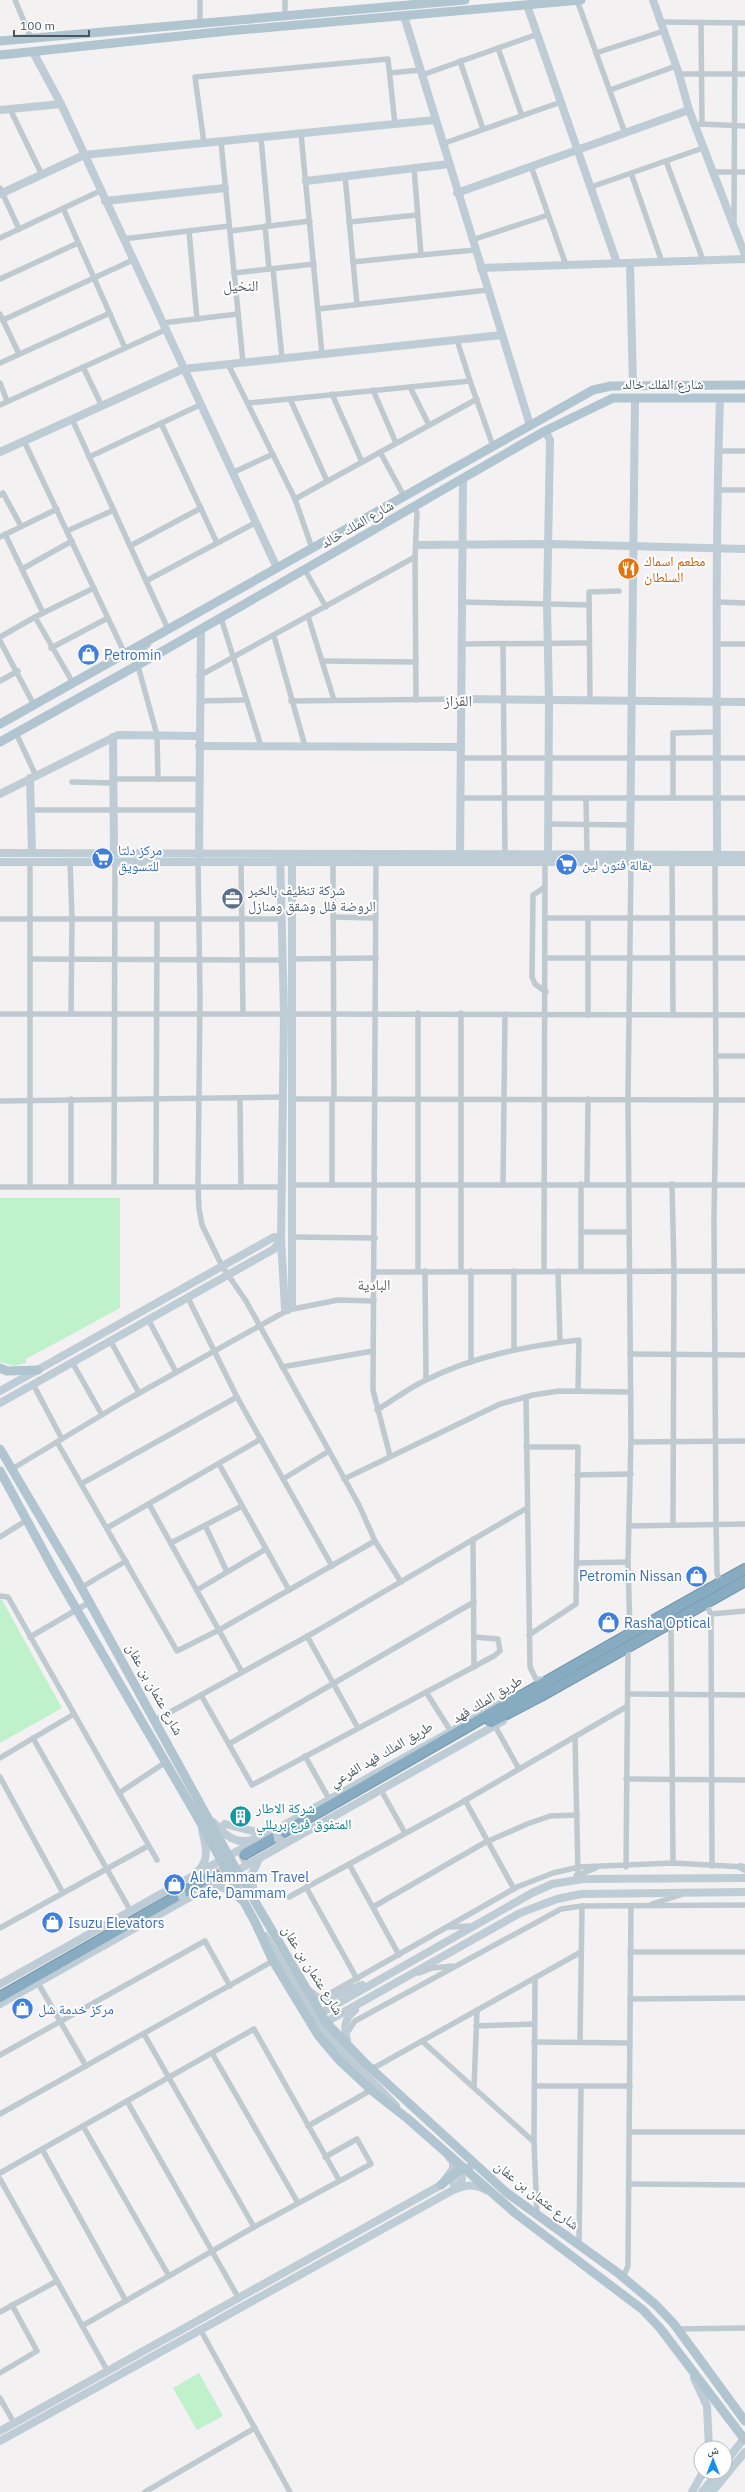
<svg xmlns="http://www.w3.org/2000/svg" width="745" height="2492" font-family="'IBM Plex Sans','Noto Naskh Arabic',sans-serif">
<style>
.green{fill:#bff1cb}
.lines{fill:none;stroke-linecap:round;stroke-linejoin:round}
.highway-tunnel{stroke:#c8cacc;stroke-width:10;stroke-dasharray:10 5;stroke-linecap:butt}
.highway-casing{stroke:#7397ac;stroke-width:12}
.street{stroke:#becad0;stroke-width:5.5}
.secondary{stroke:#beccd5;stroke-width:8}
.primary{stroke:#b0c5d0;stroke-width:9}
.highway{stroke:#87abc0;stroke-width:10}
.secondary-bridge{stroke:#beccd5;stroke-width:8}
.labels{text-anchor:middle;dominant-baseline:central;stroke-width:4;stroke-linejoin:round;paint-order:stroke}
.street-label{font-size:14px;fill:#48575f;stroke:#fff}
.food-label{font-size:14px;fill:#c56008;stroke:#fff;text-anchor:start}
.shop-label{font-size:14px;fill:#366cbe;stroke:#fff;text-anchor:start}
.service-label{font-size:14px;fill:#4e5e75;stroke:#fff;text-anchor:start}
.culture-label{font-size:14px;fill:#0d838f;stroke:#fff;text-anchor:start}
.neighbourhood-label{font-size:15px;fill:#5d6266;stroke:#fff}
</style>
<rect width="100%" height="100%" fill="#f3f1f1"/>
<g class="green">
<polygon points="0,1198 120,1198 120,1308 26,1359 26,1363 14,1366 0,1362"/>
<polygon points="0,1599 2,1600 62,1708 0,1743"/>
<polygon points="199,2373 223,2416 197,2430 173,2388"/>
</g>
<g class="lines">
<polyline class="highway-tunnel" points="214,1875 247,1858"/>
<defs>
<g id="highway">
<polyline points="491,1722 541,1696 745,1581"/>
<path d="M245,1854C412,1760 577,1662 745,1569"/>
<polyline points="0,1997 214,1875"/>
</g>
</defs>
<use href="#highway" class="highway-casing"/>
<g class="street">
<polyline points="15,0 31,38"/>
<polyline points="577,0 625,133"/>
<polyline points="285,15 285,0"/>
<polyline points="661,22 745,23"/>
<polyline points="200,23 200,0"/>
<polyline points="701,23 702,124"/>
<polyline points="498,48 522,116"/>
<polyline points="596,53 664,31"/>
<polyline points="460,61 483,129"/>
<polyline points="390,73 420,70"/>
<polyline points="679,74 745,74"/>
<polyline points="422,75 538,34"/>
<polyline points="610,90 676,66"/>
<polyline points="10,109 42,175"/>
<polyline points="700,124 745,126"/>
<polyline points="301,134 322,354"/>
<polyline points="261,138 269,226"/>
<polyline points="221,142 243,362"/>
<polyline points="204,143 195,77 388,59 395,124"/>
<polyline points="442,144 561,102"/>
<polyline points="666,161 703,260"/>
<polyline points="531,166 566,265"/>
<polyline points="715,172 745,172"/>
<polyline points="631,173 662,262"/>
<polyline points="345,176 357,304"/>
<polyline points="591,187 703,148"/>
<polyline points="0,188 19,229"/>
<polyline points="63,208 125,348"/>
<polyline points="349,222 417,215"/>
<polyline points="734,223 735,23"/>
<polyline points="265,226 269,269"/>
<polyline points="189,231 197,319"/>
<polyline points="230,231 310,221"/>
<polyline points="0,238 100,191"/>
<polyline points="123,239 229,226"/>
<polyline points="472,240 548,215"/>
<polyline points="421,255 475,250"/>
<polyline points="353,262 421,255 414,168"/>
<polyline points="273,269 282,358"/>
<polyline points="234,273 314,264"/>
<polyline points="0,279 78,243"/>
<polyline points="318,309 488,290"/>
<polyline points="0,314 19,354"/>
<polyline points="3,320 133,260"/>
<polyline points="162,323 238,314"/>
<polyline points="457,340 470,381"/>
<polyline points="0,363 110,313"/>
<polyline points="228,364 295,499 312,548"/>
<polyline points="83,367 102,406"/>
<polyline points="0,383 7,401"/>
<polyline points="410,387 429,425"/>
<polyline points="373,390 396,443"/>
<polyline points="332,394 362,462"/>
<polyline points="290,399 327,481"/>
<polyline points="248,403 470,381 493,446"/>
<polyline points="0,405 165,330"/>
<polyline points="72,419 168,629"/>
<polyline points="161,423 217,543"/>
<polyline points="24,441 125,654"/>
<polyline points="718,451 745,451"/>
<polyline points="380,452 404,496"/>
<polyline points="89,457 200,405"/>
<polyline points="232,473 273,454"/>
<polyline points="718,490 745,490"/>
<polyline points="0,495 3,493 21,526"/>
<polyline points="295,499 477,399"/>
<polyline points="67,531 114,510"/>
<polyline points="5,534 43,613 35,617 73,683"/>
<polyline points="0,537 57,509"/>
<polyline points="130,546 201,508"/>
<polyline points="415,557 416,700"/>
<polyline points="22,569 72,541"/>
<polyline points="305,570 326,607"/>
<polyline points="146,581 255,523"/>
<polyline points="461,602 589,605"/>
<polyline points="718,602 745,603"/>
<polyline points="43,613 94,588"/>
<polyline points="308,616 334,700"/>
<polyline points="221,618 261,746"/>
<polyline points="274,636 305,746"/>
<polyline points="0,637 35,617"/>
<polyline points="0,641 34,705"/>
<polyline points="461,644 589,643"/>
<polyline points="717,644 745,644"/>
<polyline points="148,645 133,658 138,666 157,735 158,779"/>
<polyline points="503,645 505,855"/>
<polyline points="51,648 108,618"/>
<polyline points="322,661 416,662"/>
<polyline points="199,676 415,557 417,512 413,508"/>
<polyline points="0,681 18,671"/>
<polyline points="590,700 589,592 619,591"/>
<polyline points="200,701 245,700"/>
<polyline points="291,701 461,699"/>
<polyline points="16,733 36,776"/>
<polyline points="461,758 745,758"/>
<polyline points="113,779 199,779"/>
<polyline points="72,782 113,783"/>
<polyline points="461,798 745,798"/>
<polyline points="586,798 587,854"/>
<polyline points="673,798 673,733 717,732"/>
<polyline points="31,810 199,810"/>
<polyline points="548,824 630,825"/>
<polyline points="376,859 373,1390 390,1456"/>
<polyline points="198,860 200,996 198,1186 199,1209 202,1225 222,1266 246,1301 359,1505 375,1541 401,1582"/>
<polyline points="30,861 30,1186"/>
<polyline points="70,861 72,919 71,1014"/>
<polyline points="241,861 243,1014"/>
<polyline points="333,861 334,1099"/>
<polyline points="672,862 673,1015"/>
<polyline points="715,862 716,1099 714,1219 716,1523 717,1573 720,1582"/>
<polyline points="545,887 533,895 532,977 535,984 546,992"/>
<polyline points="333,917 376,918"/>
<polyline points="545,918 745,918"/>
<polyline points="588,918 588,1015"/>
<polyline points="0,919 282,919"/>
<polyline points="545,958 745,958"/>
<polyline points="30,959 282,960"/>
<polyline points="292,959 376,958"/>
<polyline points="418,1013 418,1271"/>
<polyline points="0,1014 284,1014"/>
<polyline points="292,1014 745,1015"/>
<polyline points="716,1056 745,1056"/>
<polyline points="240,1098 241,1187"/>
<polyline points="71,1099 71,1186"/>
<polyline points="292,1099 745,1100"/>
<polyline points="332,1099 332,1185"/>
<polyline points="0,1101 283,1097"/>
<polyline points="587,1184 588,1099"/>
<polyline points="672,1184 674,1271 673,1524"/>
<polyline points="114,1185 115,862"/>
<polyline points="292,1185 745,1185"/>
<polyline points="503,1185 505,1014"/>
<polyline points="156,1186 157,920"/>
<polyline points="0,1187 283,1187"/>
<polyline points="581,1232 629,1232"/>
<polyline points="292,1237 375,1238"/>
<polyline points="425,1271 426,1380"/>
<polyline points="461,1271 461,1013"/>
<polyline points="514,1271 514,1349"/>
<polyline points="544,1271 545,862"/>
<polyline points="558,1271 560,1342"/>
<polyline points="581,1271 581,1184"/>
<polyline points="374,1272 745,1271"/>
<polyline points="188,1298 237,1397 332,1566"/>
<polyline points="148,1319 176,1372"/>
<polyline points="110,1340 139,1393"/>
<polyline points="630,1354 745,1355"/>
<polyline points="72,1362 102,1415"/>
<polyline points="471,1362 471,1271"/>
<polyline points="282,1367 373,1351"/>
<polyline points="33,1384 62,1439"/>
<polyline points="526,1397 530,1667 536,1679 546,1680"/>
<path d="M377,1410C393,1400 409,1388 426,1380C474,1356 526,1346 579,1340L578,1390"/>
<polyline points="57,1442 177,1651 219,1630 375,1541"/>
<polyline points="631,1442 745,1441"/>
<polyline points="526,1447 578,1447 576,1604 529,1635"/>
<polyline points="219,1464 289,1590"/>
<polyline points="12,1469 125,1401 288,1310 338,1300 374,1301"/>
<polyline points="577,1475 631,1474"/>
<polyline points="283,1479 329,1451"/>
<polyline points="344,1479 500,1404 533,1395 559,1391 631,1392"/>
<polyline points="81,1484 237,1397"/>
<polyline points="149,1504 242,1672"/>
<polyline points="205,1525 227,1572"/>
<polyline points="629,1526 745,1524"/>
<polyline points="107,1528 261,1439"/>
<polyline points="0,1537 27,1520"/>
<polyline points="473,1539 474,1667"/>
<polyline points="171,1543 242,1506"/>
<polyline points="577,1563 628,1562"/>
<polyline points="82,1587 126,1561"/>
<polyline points="197,1590 266,1549"/>
<polyline points="0,1596 8,1597 157,1860"/>
<polyline points="706,1604 711,1614 712,1866"/>
<polyline points="711,1614 745,1611"/>
<polyline points="671,1623 673,1863"/>
<polyline points="630,1633 628,1562 631,1438 628,1099 631,862"/>
<polyline points="307,1636 358,1728"/>
<polyline points="30,1637 90,1602"/>
<polyline points="426,1692 450,1730"/>
<polyline points="628,1694 745,1695"/>
<polyline points="201,1695 252,1785 494,1656 500,1651 498,1639 474,1637"/>
<polyline points="156,1720 315,1632 527,1508"/>
<polyline points="495,1726 519,1769"/>
<polyline points="575,1737 578,1875"/>
<polyline points="33,1738 130,1910"/>
<polyline points="229,1744 474,1602"/>
<polyline points="305,1756 329,1799"/>
<polyline points="0,1758 74,1714"/>
<polyline points="0,1777 63,1893"/>
<polyline points="626,1779 745,1780"/>
<polyline points="381,1790 405,1833"/>
<polyline points="119,1793 166,1762"/>
<polyline points="465,1800 514,1889"/>
<polyline points="349,1864 399,1955"/>
<polyline points="626,1867 628,1648"/>
<polyline points="576,1876 596,1868"/>
<polyline points="306,1887 357,1979"/>
<polyline points="289,1897 459,1804 626,1707"/>
<polyline points="652,1904 680,1895"/>
<polyline points="373,1907 484,1843 527,1824 550,1816 577,1815"/>
<polyline points="450,1927 471,1926"/>
<polyline points="0,1928 148,1846"/>
<polyline points="630,1952 745,1952"/>
<polyline points="419,1973 432,1968 453,1966"/>
<polyline points="535,1978 534,2142 537,2215"/>
<polyline points="38,1983 86,2066"/>
<polyline points="331,1993 517,1887 553,1873 579,1867 673,1863 745,1867"/>
<polyline points="630,1999 745,1998"/>
<polyline points="476,2026 534,2024"/>
<polyline points="347,2033 355,2021 561,1909 582,1906 745,1905"/>
<polyline points="144,2034 254,2227"/>
<polyline points="422,2041 534,2142"/>
<polyline points="534,2042 630,2043"/>
<polyline points="580,2042 582,1906"/>
<polyline points="212,2053 298,2203"/>
<polyline points="0,2055 205,1941 230,1986"/>
<polyline points="372,2069 581,1952"/>
<polyline points="535,2086 630,2086"/>
<polyline points="474,2087 477,2010"/>
<polyline points="127,2101 238,2297"/>
<polyline points="0,2114 273,1961"/>
<polyline points="83,2126 169,2276"/>
<polyline points="308,2126 371,2090"/>
<polyline points="630,2132 745,2132"/>
<polyline points="42,2149 126,2301"/>
<polyline points="0,2173 254,2029 339,2180"/>
<polyline points="0,2179 107,2370"/>
<polyline points="630,2184 745,2185"/>
<polyline points="579,2245 581,2086"/>
<polyline points="623,2277 628,2266 631,1906"/>
<polyline points="0,2312 57,2281"/>
<polyline points="82,2326 254,2227 371,2164 357,2139 325,2157"/>
<polyline points="200,2329 290,2492"/>
<polyline points="677,2329 745,2328"/>
<polyline points="0,2373 37,2351 12,2305"/>
<polyline points="0,2398 14,2423"/>
<polyline points="145,2492 255,2428"/>
</g>
<g class="secondary">
<polyline points="653,0 679,74 689,110 745,255"/>
<polyline points="527,5 617,263"/>
<polyline points="404,16 530,425"/>
<polyline points="33,52 61,104 277,568"/>
<polyline points="0,110 61,104"/>
<polyline points="306,181 449,164"/>
<polyline points="457,193 689,110"/>
<polyline points="0,194 84,155 435,120"/>
<polyline points="105,201 225,188"/>
<polyline points="630,263 633,385"/>
<polyline points="481,268 745,259"/>
<polyline points="545,431 550,440 547,605 549,700 548,853"/>
<polyline points="0,452 183,369 502,335"/>
<polyline points="417,545 550,544 745,549"/>
<polyline points="461,699 745,702"/>
<polyline points="113,737 114,854"/>
<polyline points="199,746 461,747"/>
<polyline points="30,778 32,853"/>
<polyline points="0,794 118,735 199,736"/>
<polyline points="0,853 745,855"/>
<polyline points="199,855 201,630"/>
<polyline points="280,855 284,1014 281,1240 285,1308 288,1310 292,1306 292,855"/>
<polyline points="460,855 463,480"/>
<path d="M717,855C717,703 715,550 720,398"/>
<polyline points="627,858 630,855 635,398"/>
<polyline points="0,862 745,862"/>
<polyline points="0,1391 274,1237 281,1240 274,1249 0,1403"/>
<path d="M213,1822C225,1835 236,1846 254,1839"/>
<polyline points="219,1829 225,1824 256,1832 260,1837"/>
<polyline points="741,1867 745,1869"/>
<path d="M198,1871C210,1860 206,1845 202,1830"/>
<path d="M208,1887C222,1885 231,1890 241,1900"/>
<polyline points="254,1899 252,1874 258,1861"/>
<polyline points="265,1936 317,2022 326,2022 520,1913 557,1899 581,1894 745,1892"/>
<polyline points="0,1984 500,1704"/>
<polyline points="308,1990 318,1998 333,1996 362,1985"/>
<polyline points="0,2004 503,1721"/>
<path d="M347,2041C344,2028 344,2019 355,2010"/>
<path d="M396,2106C369,2077 341,2053 317,2022L321,2013L532,1893L552,1884L583,1879L745,1878"/>
<polyline points="449,2180 456,2176 462,2178 461,2184 454,2186"/>
<polyline points="694,2378 707,2406 709,2448"/>
<polyline points="0,2431 441,2185 453,2169 453,2162 448,2156"/>
<path d="M0,2441L453,2190C466,2185 474,2183 486,2190"/>
<polyline points="725,2463 745,2437"/>
<polyline points="692,2492 703,2472"/>
<polyline points="702,2492 718,2472"/>
<polyline points="712,2492 745,2452"/>
</g>
<g class="primary">
<polyline points="0,41 465,0"/>
<polyline points="0,55 228,31 581,0"/>
<polyline points="0,724 593,390 611,386 745,385"/>
<polyline points="0,742 170,647 545,431 613,398 745,398"/>
<polyline points="0,1368 7,1371 38,1370"/>
<polyline points="0,1449 75,1576 237,1871 326,2022 365,2063 507,2193 618,2273 656,2305 674,2324 745,2421"/>
<polyline points="0,1471 56,1574 198,1818 255,1922 273,1961 318,2035 339,2060 371,2090 408,2119 515,2213 643,2310 660,2328 745,2440"/>
<polyline points="441,2185 456,2172 469,2168"/>
</g>
<use href="#highway" class="highway"/>
<g class="secondary-bridge">
<polyline points="277,1833 278,1839 282,1841"/>
<polyline points="177,1887 181,1890 182,1897"/>
</g>
</g>
<defs>
<symbol id="restaurant-disc" viewBox="-11 -11 22 22"><circle r="9.5" fill="#e8710a" stroke="#fff"/><path d="M-5-6h1v4h1v-4h1v4h1v-4h1v5L-1.5 .5V6h-2V.5L-5-1ZM5-6V6H3V1.5H1.5Q1.5-4 5-6Z" fill="#fff"/></symbol>
<symbol id="shop-disc" viewBox="-11 -11 22 22"><circle r="9.5" fill="#3f7fe0" stroke="#fff"/><path d="M-5-2.5h2.3a2.7 3.5 0 0 1 5.4 0H5L5.5 6h-11ZM-1.5-2.5h3a1.5 2.3 0 0 0-3 0Z" fill="#fff"/></symbol>
<symbol id="supermarket-disc" viewBox="-11 -11 22 22"><circle r="9.5" fill="#3f7fe0" stroke="#fff"/><path d="M-6-5.5h2.5l.6 2H6L4.5 2H-2.5L-4.4-4H-6ZM-1.5 3.2a1.3 1.3 0 1 0 .1 0ZM3 3.2a1.3 1.3 0 1 0 .1 0Z" fill="#fff"/></symbol>
<symbol id="office-disc" viewBox="-11 -11 22 22"><circle r="9.5" fill="#5c6f8a" stroke="#fff"/><path d="M-6-3h4V-5.5h4V-3h4V5H-6ZM-1-4.5V-3h2v-1.5ZM-6 0V1H6V0Z" fill="#fff"/></symbol>
<symbol id="building-disc" viewBox="-11 -11 22 22"><circle r="9.5" fill="#0f9aa8" stroke="#fff"/><path d="M-4-6H4V6H1V3H-1V6H-4ZM-2.5-4.3h1.7v1.8h-1.7ZM.8-4.3h1.7v1.8H.8ZM-2.5-1h1.7V.8h-1.7ZM.8-1h1.7V.8H.8Z" fill="#fff"/></symbol>
</defs>
<g fill-rule="evenodd">
<use href="#restaurant-disc" x="616" y="556" width="25" height="25"/>
<use href="#shop-disc" x="76" y="642" width="25" height="25"/>
<use href="#supermarket-disc" x="90" y="846" width="25" height="25"/>
<use href="#supermarket-disc" x="554" y="852" width="25" height="25"/>
<use href="#office-disc" x="220" y="886" width="25" height="25"/>
<use href="#shop-disc" x="684" y="1564" width="25" height="25"/>
<use href="#shop-disc" x="596" y="1610" width="25" height="25"/>
<use href="#building-disc" x="228" y="1804" width="25" height="25"/>
<use href="#shop-disc" x="162" y="1872" width="25" height="25"/>
<use href="#shop-disc" x="40" y="1910" width="25" height="25"/>
<use href="#shop-disc" x="10" y="1996" width="25" height="25"/>
</g>
<g class="labels">
<g class="street-label">
<text x="663" y="384">شارع الملك خالد</text>
<text transform="translate(357 524) rotate(-30)">شارع الملك خالد</text>
<text transform="translate(155 1689) rotate(61)">شارع عثمان بن عفان</text>
<text transform="translate(487 1699) rotate(-31)">طريق الملك فهد</text>
<text transform="translate(381 1754) rotate(-30)">طريق الملك فهد الفرعي</text>
<text transform="translate(313 1970) rotate(58)">شارع عثمان بن عفان</text>
<text transform="translate(537 2195) rotate(38)">شارع عثمان بن عفان</text>
</g>
<g class="food-label">
<text x="644" y="561">مطعم اسماك<tspan x="644" dy="16">السلطان</tspan></text>
</g>
<g class="shop-label">
<text x="104" y="655">Petromin</text>
<text x="118" y="850">مركز دلتا<tspan x="118" dy="16">للتسويق</tspan></text>
<text x="582" y="865">بقالة فنون لين</text>
<text x="682" y="1576" text-anchor="end">Petromin Nissan</text>
<text x="624" y="1623">Rasha Optical</text>
<text x="190" y="1877">Al Hammam Travel<tspan x="190" dy="16">Cafe, Dammam</tspan></text>
<text x="68" y="1923">Isuzu Elevators</text>
<text x="38" y="2009">مركز خدمة شل</text>
</g>
<g class="service-label">
<text x="248" y="890">شركة تنظيف بالخبر<tspan x="248" dy="16">الروضة فلل وشقق ومنازل</tspan></text>
</g>
<g class="culture-label">
<text x="256" y="1808">شركة الاطار<tspan x="256" dy="16">المتفوق فرع بريللي</tspan></text>
</g>
<g class="neighbourhood-label">
<text x="241" y="285">النخيل</text>
<text x="458" y="700">القزاز</text>
<text x="374" y="1284">البادية</text>
</g>
</g>
<g transform="translate(713 2460)"><circle r="19" fill="#ffffff" stroke="#b6bcbf"/>
<path d="M0-3L7 15L0 10L-7 15Z" fill="#1490ea"/>
<text y="-6" font-size="11" font-weight="bold" text-anchor="middle" fill="#48575f">ش</text>
</g>
<path d="M14 30v6h75v-6" fill="none" stroke="#48575f" stroke-width="2"/>
<text x="20" y="30" font-size="12" fill="#48575f" stroke="#ffffff" stroke-width="3" paint-order="stroke">100 m</text>
</svg>
